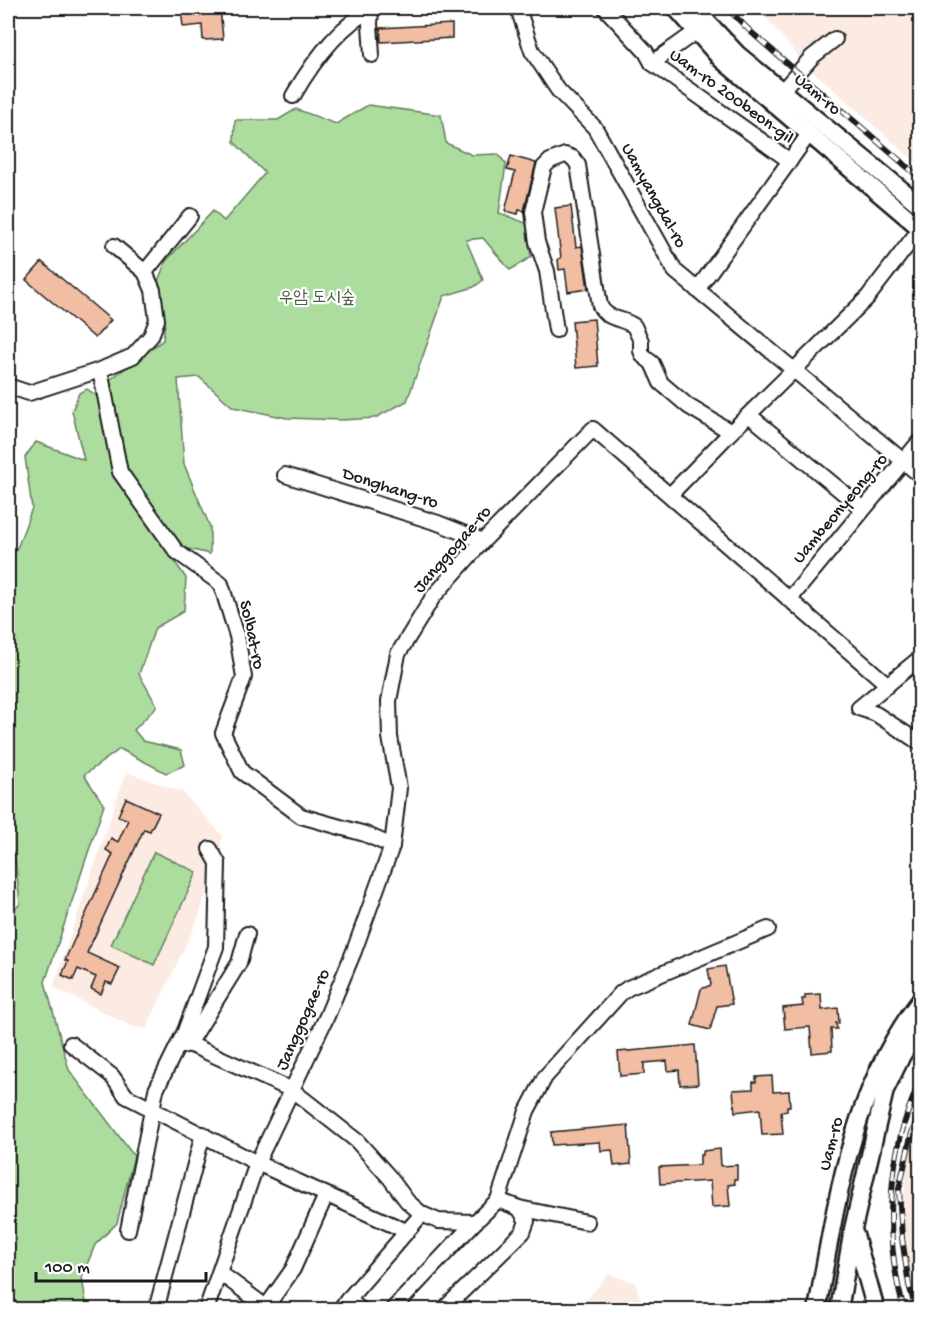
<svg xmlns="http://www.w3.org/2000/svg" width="928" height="1317" font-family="'Gochi Hand','Poor Story',sans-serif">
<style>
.built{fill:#fbebe3}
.green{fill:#acdd9e;stroke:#647c5d;stroke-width:1.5}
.building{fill:#f1bda3;stroke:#1c1c1c;stroke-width:1.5}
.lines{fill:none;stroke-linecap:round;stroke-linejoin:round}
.minor-casing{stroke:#1c1c1c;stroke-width:18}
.major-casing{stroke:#1c1c1c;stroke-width:21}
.minor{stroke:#fff;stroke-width:14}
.major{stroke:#fff;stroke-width:16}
.rail-casing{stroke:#1c1c1c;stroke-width:6}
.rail{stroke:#fff;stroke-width:4;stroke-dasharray:11;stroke-linecap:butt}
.labels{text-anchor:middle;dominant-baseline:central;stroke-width:4.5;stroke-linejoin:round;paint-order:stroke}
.street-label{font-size:18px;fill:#1c1c1c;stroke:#fff}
.park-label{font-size:18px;fill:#4e604a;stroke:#fff}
</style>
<rect width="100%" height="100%" fill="#fff"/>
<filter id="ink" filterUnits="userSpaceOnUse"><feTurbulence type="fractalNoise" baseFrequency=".0167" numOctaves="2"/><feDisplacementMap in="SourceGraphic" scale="12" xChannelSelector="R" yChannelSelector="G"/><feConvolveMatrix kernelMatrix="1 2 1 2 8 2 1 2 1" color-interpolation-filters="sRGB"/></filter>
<g filter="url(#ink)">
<g class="built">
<polygon points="758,8 920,8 920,166 805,64"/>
<polygon points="126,772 182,792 223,836 198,919 146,1029 131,1026 53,987"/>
<polygon points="920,1122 920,1283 914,1292 906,1248 903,1201 907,1167 913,1139"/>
<polygon points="609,1274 635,1283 644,1309 578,1309"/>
</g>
<g class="green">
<polygon points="368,105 441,115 446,143 472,155 498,154 506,164 499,213 526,223 531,257 510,270 483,238 466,240 483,280 474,287 444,296 407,401 375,418 342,420 287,418 233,407 199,377 178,379 184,464 210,527 210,554 180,547 126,466 107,382 163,340 165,322 158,281 166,261 213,211 224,221 265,173 234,142 235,120 278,120 296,109 336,124"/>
<polygon points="87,389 98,397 116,477 186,578 184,611 155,628 139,674 157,706 134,730 143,741 181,750 185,765 166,773 120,749 84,775 104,805 45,982 69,1070 134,1156 117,1223 95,1245 82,1277 87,1309 8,1309 8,916 20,904 15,857 8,844 8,563 18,546 32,508 25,457 36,442 84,460 72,411 79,393"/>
<polygon points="154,852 197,872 154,965 111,945"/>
</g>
<g class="building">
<polygon points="181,8 220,8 223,39 203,40 202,25 183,27"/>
<polygon points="452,24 452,38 381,42 380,28"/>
<polygon points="511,156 536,163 524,211 519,210 518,214 505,211 515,172 507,170"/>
<polygon points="571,206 576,247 582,246 588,289 568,292 565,269 559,270 558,259 561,258 555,208"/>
<polygon points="42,262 111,320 95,338 26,280"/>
<polygon points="594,319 598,366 576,368 572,321"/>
<polygon points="126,798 159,813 150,831 144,829 87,953 120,968 112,984 106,982 101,994 91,989 96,977 78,969 73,980 62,975 68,961 65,960 113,854 106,850 111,838 118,842 128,820 118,816"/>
<polygon points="725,966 732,1004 717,1006 710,1030 692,1025 701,989 711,985 708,969"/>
<polygon points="821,994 822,1010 838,1008 839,1023 836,1023 837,1029 831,1029 832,1051 812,1053 810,1027 785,1029 783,1008 803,1006 802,999 805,999 805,995"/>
<polygon points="695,1045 698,1084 680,1085 679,1070 668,1071 667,1061 644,1063 644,1074 620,1076 618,1052"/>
<polygon points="772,1076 773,1092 789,1091 790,1106 787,1106 787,1111 781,1112 783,1134 762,1135 760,1109 735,1112 733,1090 753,1089 753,1082 756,1082 756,1077"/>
<polygon points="628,1125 631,1164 614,1166 612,1150 601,1151 600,1142 552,1145 551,1132"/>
<polygon points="720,1149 721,1166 737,1165 737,1179 734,1179 735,1184 728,1185 730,1206 712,1207 710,1181 660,1184 659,1167 700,1165 700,1155 703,1155 703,1151"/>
</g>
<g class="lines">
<defs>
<g id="minor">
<polyline points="518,8 532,51 558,90 595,128 675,271 920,475"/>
<polyline points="605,8 646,52 652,63 790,161"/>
<polyline points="371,9 370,24 372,55"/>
<polyline points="652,63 697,31"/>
<path d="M293,96C312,63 339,25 374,8"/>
<polyline points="775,99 812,57 835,39"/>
<polyline points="145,272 190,216"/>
<polyline points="697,290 809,134"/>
<path d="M556,330L547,271L537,242L533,212L544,167L550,161L565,155L573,158L578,165L600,306C607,320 623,318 634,326L641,341V351L643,356L652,363L661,383L688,406L731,432"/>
<polyline points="100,370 120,472 176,551 221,584 237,636 244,677 223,733 242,772 301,816 365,834 392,846"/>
<polyline points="8,386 29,393 100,370 133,356 151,336 157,320 153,290 145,272 114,246"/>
<polyline points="749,415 863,509"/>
<polyline points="285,475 438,523 483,541"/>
<polyline points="670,495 731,432 867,298 920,229"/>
<polyline points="789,600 920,441"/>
<polyline points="859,708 920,658"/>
<polyline points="859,708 876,714 920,743"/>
<polyline points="71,1044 112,1076 126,1096 257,1163 406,1231"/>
<polyline points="189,1044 292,1090 357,1141 390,1178 407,1201 422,1214 438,1221 475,1222 498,1200 527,1111 545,1077 621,993 628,988 768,929"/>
<polyline points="182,1046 189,1044 239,963 247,934"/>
<polyline points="498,1200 519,1208 587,1222"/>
<polyline points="128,1230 156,1090 185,1031 216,947 218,863 210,849"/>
<polyline points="220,1273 270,1310"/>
<polyline points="348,1299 361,1310"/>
<polyline points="156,1310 203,1134"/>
<polyline points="206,1310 257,1163 327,1016 354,951 392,846 399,788 390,737 389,701 398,654 433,597 483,541 593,429 888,685"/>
<polyline points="264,1310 293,1269 326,1195"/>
<polyline points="339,1310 422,1214"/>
<polyline points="392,1310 475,1222"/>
<polyline points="443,1310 523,1232 527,1221 519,1208"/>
</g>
<g id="major">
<polyline points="676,8 721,59 920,228"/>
<polyline points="696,8 707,22 737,54 920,205"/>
<polyline points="855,1235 876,1310"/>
<path d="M817,1310C836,1203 852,1089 920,1001"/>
<polyline points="839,1310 853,1229 885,1090 902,1055 920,1026"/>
</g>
</defs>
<use href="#minor" class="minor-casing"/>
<use href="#major" class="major-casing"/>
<use href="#minor" class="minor"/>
<use href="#major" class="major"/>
<defs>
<g id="rail">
<polyline points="727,8 751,32 920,178"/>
<path d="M904,1310C883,1236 887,1152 920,1082"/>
<polyline points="916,1310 909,1285 902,1238 899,1189 911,1136 920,1111"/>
</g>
</defs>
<use href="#rail" class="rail-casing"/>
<use href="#rail" class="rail"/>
</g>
</g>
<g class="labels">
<g class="street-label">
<text transform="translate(817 95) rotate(40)">Uam-ro</text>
<text transform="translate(731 97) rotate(36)">Uam-ro 200beon-gil</text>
<text transform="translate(653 196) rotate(61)">Uamyangdal-ro</text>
<text transform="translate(390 489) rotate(18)">Donghang-ro</text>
<text transform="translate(841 509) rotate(-50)">Uambeonyeong-ro</text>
<text transform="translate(453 550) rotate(-49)">Janggogae-ro</text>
<text transform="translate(251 635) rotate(78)">Solbat-ro</text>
<text transform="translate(304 1020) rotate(-66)">Janggogae-ro</text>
<text transform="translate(832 1144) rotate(-75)">Uam-ro</text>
</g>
<g class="park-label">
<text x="317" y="298">우암 도시숲</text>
</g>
</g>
<rect width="928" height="1317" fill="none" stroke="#fff" stroke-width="30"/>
<rect x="15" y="15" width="898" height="1287" fill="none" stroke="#1c1c1c" stroke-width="2" filter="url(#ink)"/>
<path d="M36 1272v9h170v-9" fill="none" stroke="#1c1c1c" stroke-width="3"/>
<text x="45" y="1272" font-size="18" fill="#1c1c1c" stroke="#ffffff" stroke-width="4.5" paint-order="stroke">100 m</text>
</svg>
